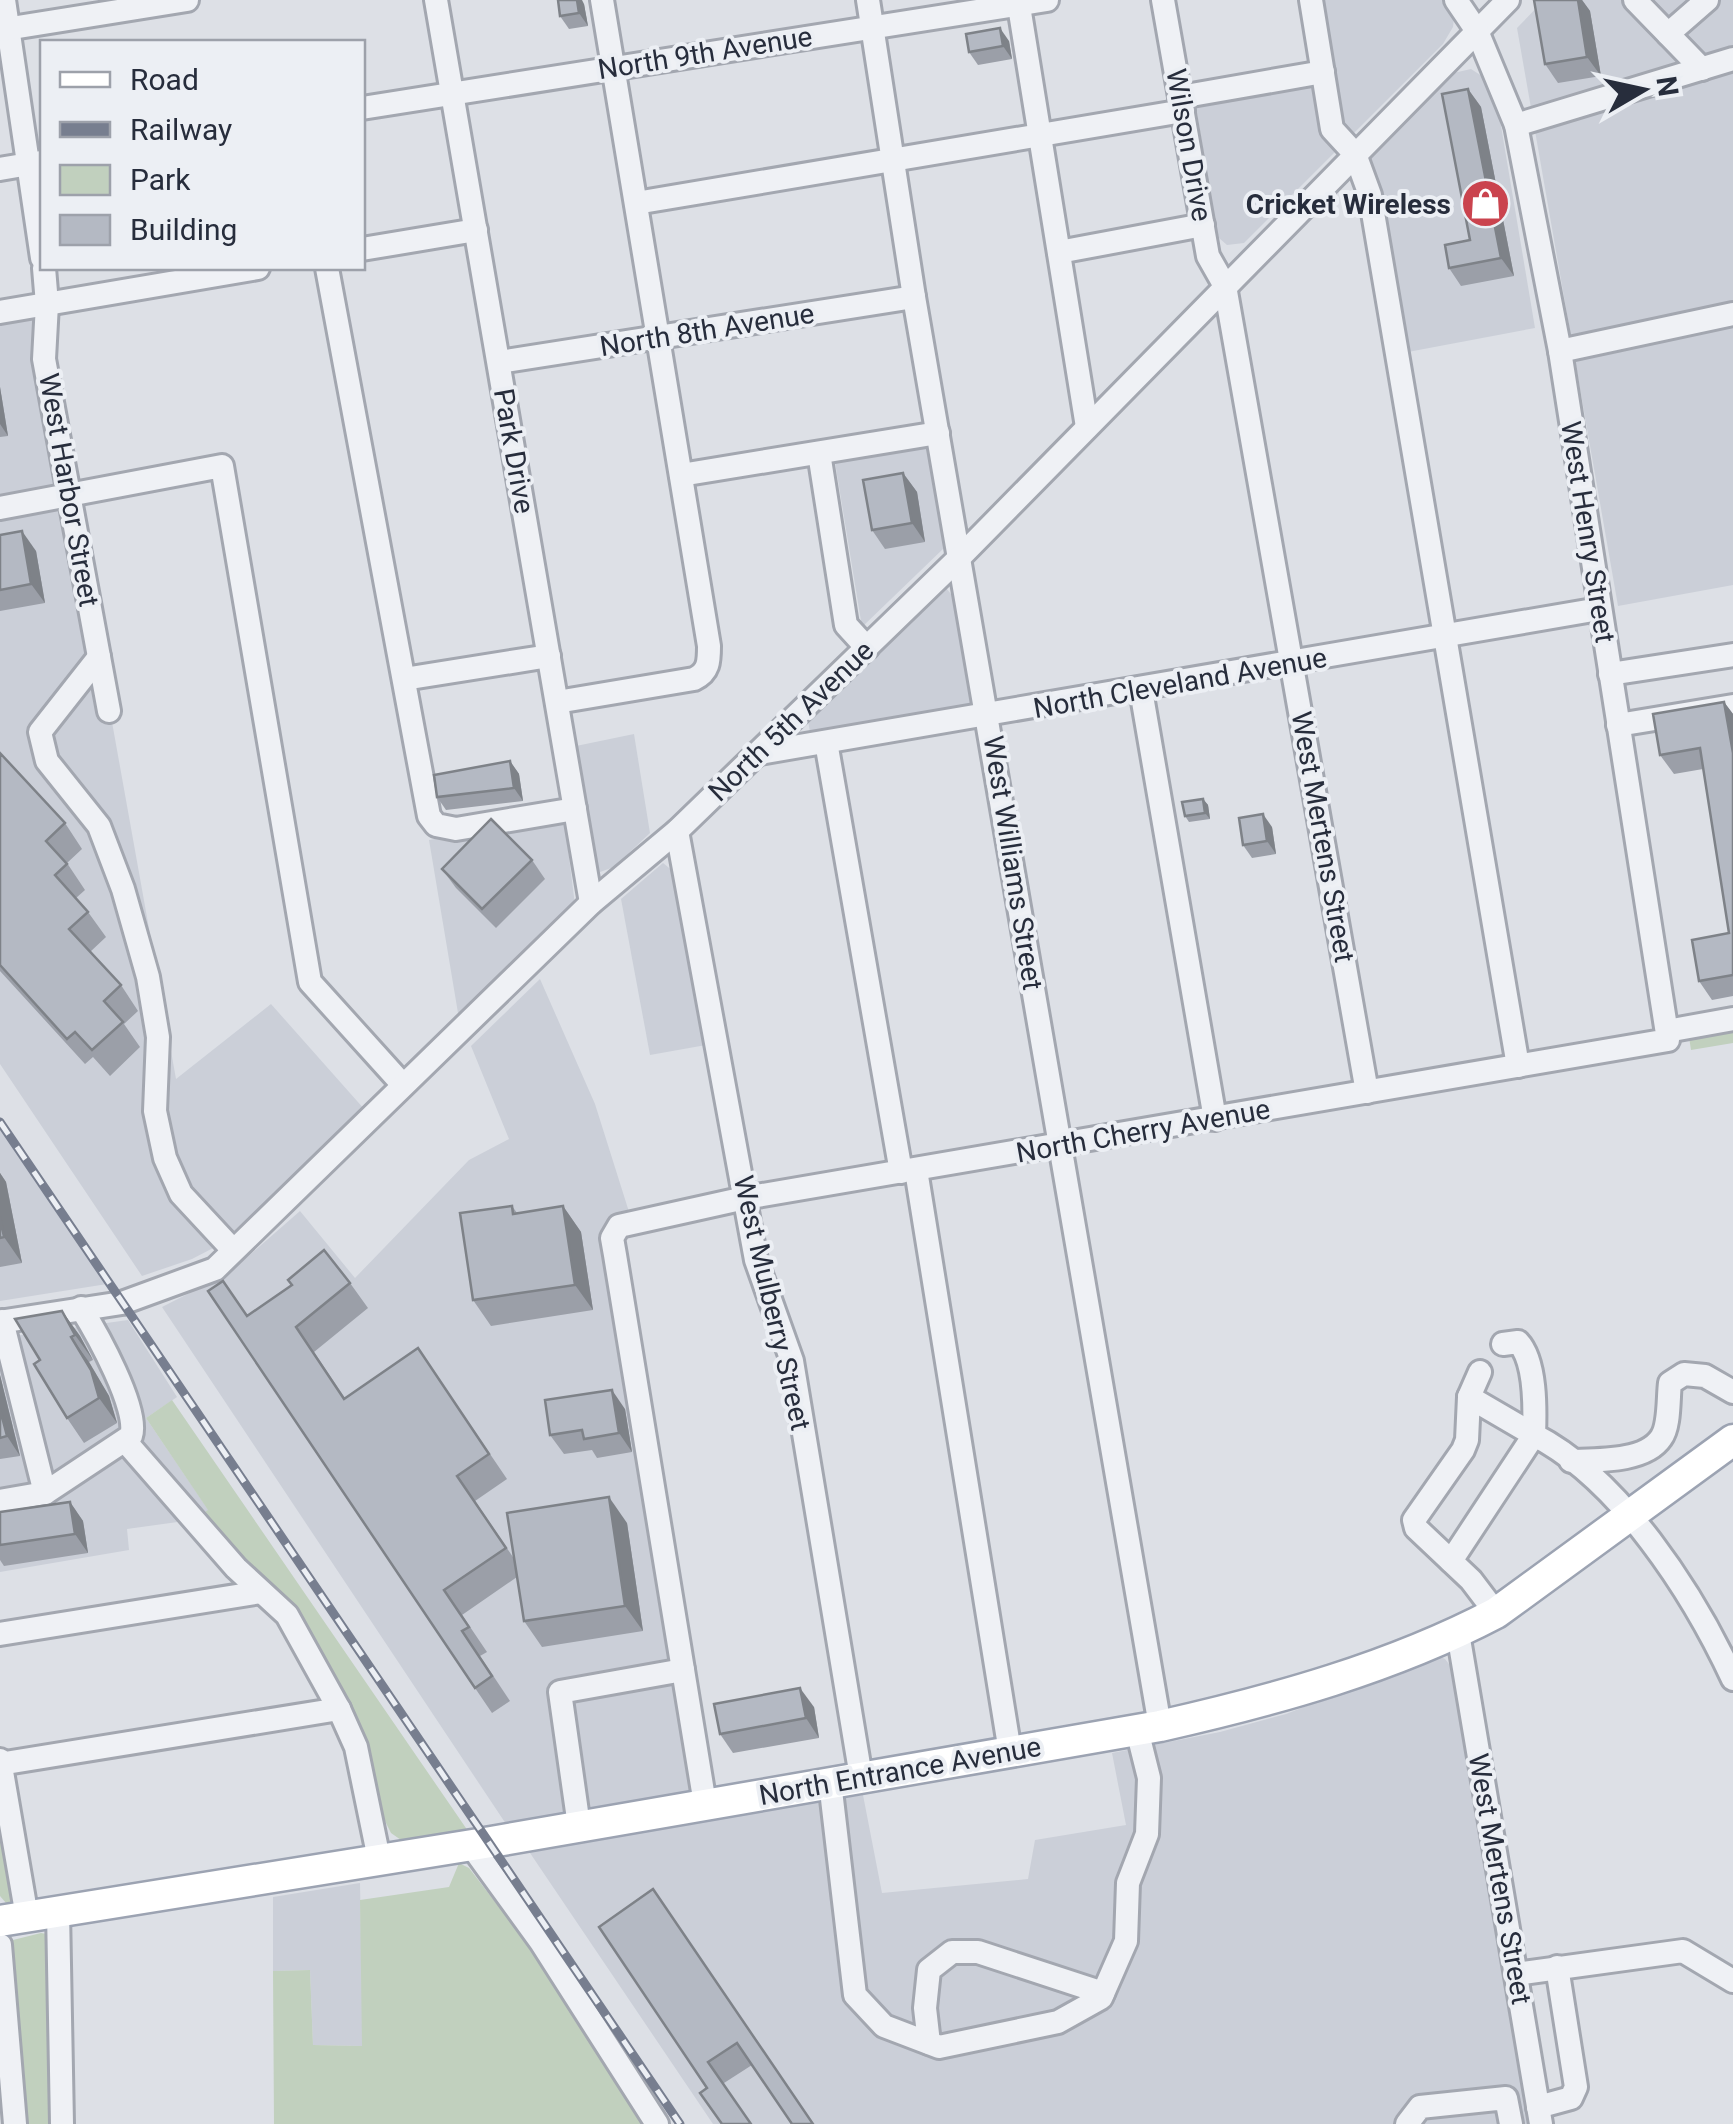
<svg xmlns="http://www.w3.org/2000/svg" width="1733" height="2124" font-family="Roboto,sans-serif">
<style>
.built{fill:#cbcfd8}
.green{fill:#c1d0be}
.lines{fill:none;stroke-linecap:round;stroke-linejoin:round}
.minor-casing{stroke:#a3a7b0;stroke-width:28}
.major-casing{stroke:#9ca3b2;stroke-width:35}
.minor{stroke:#eff1f5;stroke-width:22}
.major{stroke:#fff;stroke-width:30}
.rail-casing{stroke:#777e8f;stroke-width:9}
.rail{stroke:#eceff4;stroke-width:5;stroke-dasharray:15;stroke-linecap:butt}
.wall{fill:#9b9fa8}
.shaded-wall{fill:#7e8288}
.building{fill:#b4b9c3;stroke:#7e8288;stroke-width:2.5}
.labels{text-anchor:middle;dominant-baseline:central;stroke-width:8;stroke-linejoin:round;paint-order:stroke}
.street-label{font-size:28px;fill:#272d3c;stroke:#eceff4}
.poi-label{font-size:28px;font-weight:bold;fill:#272d3c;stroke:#eceff4;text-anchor:end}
</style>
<rect width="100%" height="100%" fill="#dde0e6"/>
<g class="built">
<polygon points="1305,0 1448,0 1454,18 1453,27 1443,44 1244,243 1227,245 1219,238 1216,228 1193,89 1315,67"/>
<polygon points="1544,0 1733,0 1733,585 1618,606 1517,28"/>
<polygon points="1471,69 1488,80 1498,108 1535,328 1392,355 1356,172 1449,74"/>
<polygon points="37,317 36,369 101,720 112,722 176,1079 271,1004 365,1110 219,1245 192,1259 142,1276 0,1064 0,318"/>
<polygon points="929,441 945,547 862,627 834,456"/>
<polygon points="946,588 955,599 971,706 810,732 808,721 811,715 940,590"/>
<polygon points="634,734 650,833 614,867 600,872 596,867 576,746"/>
<polygon points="564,817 575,905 459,1019 429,840"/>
<polygon points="663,863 674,872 706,1045 650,1055 621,899"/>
<polygon points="540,979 595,1104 630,1215 617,1220 700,1790 506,1824 162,1307 229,1273 300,1211 355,1278 469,1160 509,1139 471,1046"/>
<polygon points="0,1129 107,1284 0,1301"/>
<polygon points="128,1320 177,1397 146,1418 209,1511 192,1520 127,1529 129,1550 0,1572 0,1338"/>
<polygon points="1437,1655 1445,1659 1456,1673 1529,2124 713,2124 528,1850 863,1795 882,1893 1028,1879 1035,1840 1126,1825 1112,1753 1220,1732 1286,1714"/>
<polygon points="360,1883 363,2046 313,2045 310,1970 273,1971 273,1897"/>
</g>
<g class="green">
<polygon points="1733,1030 1733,1043 1691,1050 1689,1037"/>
<polygon points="172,1400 468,1831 401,1840 391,1833 269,1589 202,1514 208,1510 146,1418"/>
<polygon points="0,1782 16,1900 6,1903 0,1896"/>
<polygon points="459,1863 469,1868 552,1976 649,2124 274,2124 273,1971 310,1970 313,2045 362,2046 360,1900 449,1887"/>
<polygon points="41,1933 47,1934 54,1944 58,2124 22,2124 9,1941"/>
</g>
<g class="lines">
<defs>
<g id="minor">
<polyline points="4,0 42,258"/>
<polyline points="436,0 591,903"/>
<polyline points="868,0 914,297 1160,1726"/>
<polyline points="1018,0 1087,427"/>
<polyline points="1163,0 1208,256 1225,286 1367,1092"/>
<polyline points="1311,0 1332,129 1355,154 1370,195 1518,1066"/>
<polyline points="1635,0 1702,69"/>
<polyline points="0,30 187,0"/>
<polyline points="1668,34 1707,0"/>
<polyline points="1180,97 1323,72"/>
<polyline points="362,108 1047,0"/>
<polyline points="1516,125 1733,59"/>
<polyline points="0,169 41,162"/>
<polyline points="636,203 1183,111"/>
<polyline points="362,249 476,230"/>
<polyline points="1059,252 1203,225"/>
<polyline points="44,268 47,304 44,359 109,711"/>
<polyline points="327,268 429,816 436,825 456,829 575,809"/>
<polyline points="0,312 258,268"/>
<polyline points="1560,351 1733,314"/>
<polyline points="499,362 914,297"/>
<polyline points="819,453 846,625 867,648"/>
<polyline points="681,475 938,433"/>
<polyline points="0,508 222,466 310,982 403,1085"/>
<polyline points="99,657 40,732 47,761 99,826 123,889 148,977 158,1037 155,1111 165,1158 181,1194 233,1250"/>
<polyline points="1610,674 1733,655"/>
<polyline points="404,679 549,656"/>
<polyline points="1141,690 1215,1119"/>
<path d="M557,702L694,679C709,672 709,661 709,646L602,0"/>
<polyline points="1618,725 1733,706"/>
<polyline points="826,742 901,1172"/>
<polyline points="759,753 1599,609"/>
<polyline points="677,831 756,1260 792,1361 861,1777"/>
<polyline points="1667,1031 1733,1019"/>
<polyline points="916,1170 1010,1752"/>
<polyline points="2,1321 45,1493"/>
<polyline points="0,1322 122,1303 215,1269 591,903 677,831 959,558 1508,0"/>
<path d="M1503,1344L1518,1342C1536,1361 1535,1410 1534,1435C1620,1479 1693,1593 1733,1679"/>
<polyline points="1480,1372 1469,1397 1467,1440 1463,1450 1414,1520 1416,1528 1471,1580 1496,1613"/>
<polyline points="126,1442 236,1568 287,1615 339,1709 356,1747 379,1859"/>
<path d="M1571,1461C1597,1460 1645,1462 1661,1438C1670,1426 1668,1398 1670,1383L1684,1374L1705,1376L1733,1392"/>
<path d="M0,1501L45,1493L131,1436C140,1410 96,1332 81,1308"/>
<polyline points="1451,1561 1534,1435 1469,1397"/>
<polyline points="1458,1633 1541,2124"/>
<polyline points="0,1634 261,1592"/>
<polyline points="0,1760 27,1917"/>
<polyline points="0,1764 339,1709"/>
<polyline points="830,1782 855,1995 884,2026 939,2047 1058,2022 1101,1998 1126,1941 1128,1883 1147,1834 1149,1778 1137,1730"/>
<polyline points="705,1804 615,1255 612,1238 619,1226 745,1198 1668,1040 1560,351 1516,125 1477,31 1456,0"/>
<polyline points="579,1826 560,1692 683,1670"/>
<polyline points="470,1844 541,1942 657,2124"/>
<polyline points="58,1911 62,2124"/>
<polyline points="0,1945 15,2124"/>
<polyline points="1516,1974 1683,1951 1733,1981"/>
<polyline points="929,2043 925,2008 929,1970 952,1952 978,1952 1103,1993"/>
<polyline points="1538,2107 1571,2098 1576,2087 1557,1967"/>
<polyline points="1407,2124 1420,2107 1506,2098 1511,2124"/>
</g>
<path id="major" d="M0,1921L491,1842L1160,1726C1275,1700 1391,1668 1496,1613L1733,1440"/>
</defs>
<use href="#minor" class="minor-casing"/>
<use href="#major" class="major-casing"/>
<use href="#minor" class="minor"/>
<use href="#major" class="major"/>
<defs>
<polyline id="rail" points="0,1122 680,2124"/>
</defs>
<use href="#rail" class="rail-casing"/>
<use href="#rail" class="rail"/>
</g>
<g class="wall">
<polygon points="1534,0 1582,0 1590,11 1601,76 1558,83 1545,64"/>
<polygon points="584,4 588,26 569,29 560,16"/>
<polygon points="1009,41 1012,59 978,65 969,52"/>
<polygon points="1468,89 1481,107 1514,276 1461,286 1449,268 1470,240"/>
<polygon points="0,387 8,436 0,437"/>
<polygon points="903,473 917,492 925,542 885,549 872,530"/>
<polygon points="0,535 36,551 45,603 0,611"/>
<polygon points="1724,702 1733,714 1733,996 1712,1000 1699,981 1729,933 1703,769 1674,774 1660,755"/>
<polygon points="0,753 65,823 82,849 67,863 85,890 76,898 88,912 106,937 90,952 121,985 138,1011 124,1024 140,1047 110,1076 93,1057 85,1064 0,971"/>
<polygon points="510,761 519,774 523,801 446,810 437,797"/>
<polygon points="1203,799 1208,805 1210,819 1189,822 1185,816"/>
<polygon points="1272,827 1276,854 1252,858 1243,845"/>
<polygon points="532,860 545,879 496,928 456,888 442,869"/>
<polygon points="0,1173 6,1182 22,1263 0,1267"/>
<polygon points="512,1206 517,1213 563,1206 581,1232 593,1310 491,1326 473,1300"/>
<polygon points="350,1283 368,1308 314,1352 345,1398 418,1348 507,1479 475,1501 515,1560 627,1523 643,1631 542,1647 524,1621 517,1577 462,1615 487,1652 480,1656 510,1701 492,1713 475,1688 247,1315"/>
<polygon points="62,1311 80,1336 93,1360 89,1362 109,1396 117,1423 84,1443 67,1418 40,1360"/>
<polygon points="0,1375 20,1456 0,1459"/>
<polygon points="625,1409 632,1452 597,1458 592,1450 564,1454 550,1435"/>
<polygon points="70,1502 83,1521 88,1553 4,1566 0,1560 0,1512"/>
<polygon points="814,1707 819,1738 733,1753 720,1734"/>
<polygon points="653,1889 752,2065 724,2083 707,2088"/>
</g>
<g class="shaded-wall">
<polygon points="577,0 582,0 584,4 588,26 579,13"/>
<polygon points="1578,0 1582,0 1590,11 1601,76 1587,57"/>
<polygon points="1000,28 1009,41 1012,59 1003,46"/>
<polygon points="1468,89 1481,107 1514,276 1501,258"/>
<polygon points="0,387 8,436 0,424"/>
<polygon points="903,473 917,492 925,542 912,523"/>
<polygon points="22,531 36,551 45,603 31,584"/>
<polygon points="1724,702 1733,714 1733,753"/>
<polygon points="510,761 519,774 523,801 514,788"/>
<polygon points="1203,799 1208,805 1210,819 1205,813"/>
<polygon points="1263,814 1272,827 1276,854 1267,841"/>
<polygon points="0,1173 6,1182 22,1263 4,1237 0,1217"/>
<polygon points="563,1206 581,1232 593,1310 575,1285"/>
<polygon points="62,1311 80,1336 93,1360 75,1335"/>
<polygon points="71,1337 89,1362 109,1396 117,1423 99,1398"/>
<polygon points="0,1375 20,1456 7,1436 0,1409"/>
<polygon points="612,1390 625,1409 632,1452 619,1433"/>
<polygon points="609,1497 627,1523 643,1631 625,1606"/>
<polygon points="70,1502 83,1521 88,1553 75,1534"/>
<polygon points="800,1688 814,1707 819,1738 806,1718"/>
</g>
<g class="building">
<polygon points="558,0 577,0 579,13 560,16"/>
<polygon points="1534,0 1578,0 1587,57 1545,64"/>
<polygon points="1000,28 1003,46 969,52 966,34"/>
<polygon points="1468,89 1501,258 1449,268 1445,245 1470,240 1442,94"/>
<polygon points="903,473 912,523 872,530 863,480"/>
<polygon points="22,531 31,584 0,590 0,535"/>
<polygon points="1724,702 1733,753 1733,975 1699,981 1692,940 1729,933 1700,748 1660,755 1653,714"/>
<polygon points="0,753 65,823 46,841 67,864 55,875 88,912 69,929 121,985 104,1001 123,1022 92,1050 75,1032 67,1039 0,965"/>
<polygon points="510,761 514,788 437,797 434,775"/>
<polygon points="1203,799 1205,813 1185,816 1182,802"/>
<polygon points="1263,814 1267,841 1243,845 1239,818"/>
<polygon points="491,819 532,860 482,909 442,869"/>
<polygon points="512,1206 513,1214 563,1206 575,1285 473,1300 460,1213"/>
<polygon points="0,1217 4,1237 0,1238"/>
<polygon points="324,1250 350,1283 296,1327 344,1399 418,1348 489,1454 457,1476 506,1548 444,1590 469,1627 462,1631 492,1676 475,1688 208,1291 223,1281 247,1316 292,1285 288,1280"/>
<polygon points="62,1311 75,1335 71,1337 91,1370 99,1398 67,1418 34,1364 40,1360 15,1319"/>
<polygon points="612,1390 619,1433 584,1439 582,1430 550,1435 545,1400"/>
<polygon points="0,1409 7,1436 0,1438"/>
<polygon points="609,1497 625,1606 524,1621 507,1513"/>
<polygon points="70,1502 75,1534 0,1545 0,1512"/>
<polygon points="800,1688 806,1718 720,1734 714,1704"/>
<polygon points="653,1889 813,2124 792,2124 737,2043 708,2062 751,2124 722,2124 700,2093 707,2088 599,1927"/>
</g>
<defs>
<symbol id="shop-disc" viewBox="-11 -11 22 22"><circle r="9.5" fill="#ca434e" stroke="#eceff4"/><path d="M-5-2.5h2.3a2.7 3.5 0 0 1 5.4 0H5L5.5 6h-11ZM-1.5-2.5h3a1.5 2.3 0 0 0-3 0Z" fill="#fff"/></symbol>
</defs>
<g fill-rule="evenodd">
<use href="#shop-disc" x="1458" y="176" width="55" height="55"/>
</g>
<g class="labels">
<g class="street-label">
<text transform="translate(705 53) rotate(-9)">North 9th Avenue</text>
<text transform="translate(1189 145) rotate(80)">Wilson Drive</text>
<text transform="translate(707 330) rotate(-9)">North 8th Avenue</text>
<text transform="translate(514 451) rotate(80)">Park Drive</text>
<text transform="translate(69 490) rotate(80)">West Harbor Street</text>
<text transform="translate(1588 532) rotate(81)">West Henry Street</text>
<text transform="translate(1180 683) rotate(-10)">North Cleveland Avenue</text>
<text transform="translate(791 721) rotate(-44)">North 5th Avenue</text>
<text transform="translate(1323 837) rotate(80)">West Mertens Street</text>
<text transform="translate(1013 863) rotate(81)">West Williams Street</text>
<text transform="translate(1143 1131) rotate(-10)">North Cherry Avenue</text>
<text transform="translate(772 1303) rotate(77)">West Mulberry Street</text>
<text transform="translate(900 1771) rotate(-10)">North Entrance Avenue</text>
<text transform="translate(1500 1879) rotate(80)">West Mertens Street</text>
</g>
<g class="poi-label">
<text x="1451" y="204">Cricket Wireless</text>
</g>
</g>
<rect x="40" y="40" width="325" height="230" fill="#eceff4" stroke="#9da1aa" stroke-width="2.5"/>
<rect x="60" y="72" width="50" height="15" fill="#ffffff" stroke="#9da1aa" stroke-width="2.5"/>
<text x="130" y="90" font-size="30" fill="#272d3c">Road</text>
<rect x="60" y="122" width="50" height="15" fill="#777e8f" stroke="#9da1aa" stroke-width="2.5"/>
<text x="130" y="140" font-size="30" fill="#272d3c">Railway</text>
<rect x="60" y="165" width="50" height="30" fill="#c1d0be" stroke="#9da1aa" stroke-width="2.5"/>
<text x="130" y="190" font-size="30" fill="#272d3c">Park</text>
<rect x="60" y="215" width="50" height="30" fill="#b4b9c3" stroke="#9da1aa" stroke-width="2.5"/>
<text x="130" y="240" font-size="30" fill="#272d3c">Building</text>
<g transform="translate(1643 90) rotate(81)" stroke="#eceff4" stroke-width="8" paint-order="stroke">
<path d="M0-8L18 38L0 25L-18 38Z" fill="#272d3c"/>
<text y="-15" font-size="28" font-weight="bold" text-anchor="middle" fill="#272d3c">N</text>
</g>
</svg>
